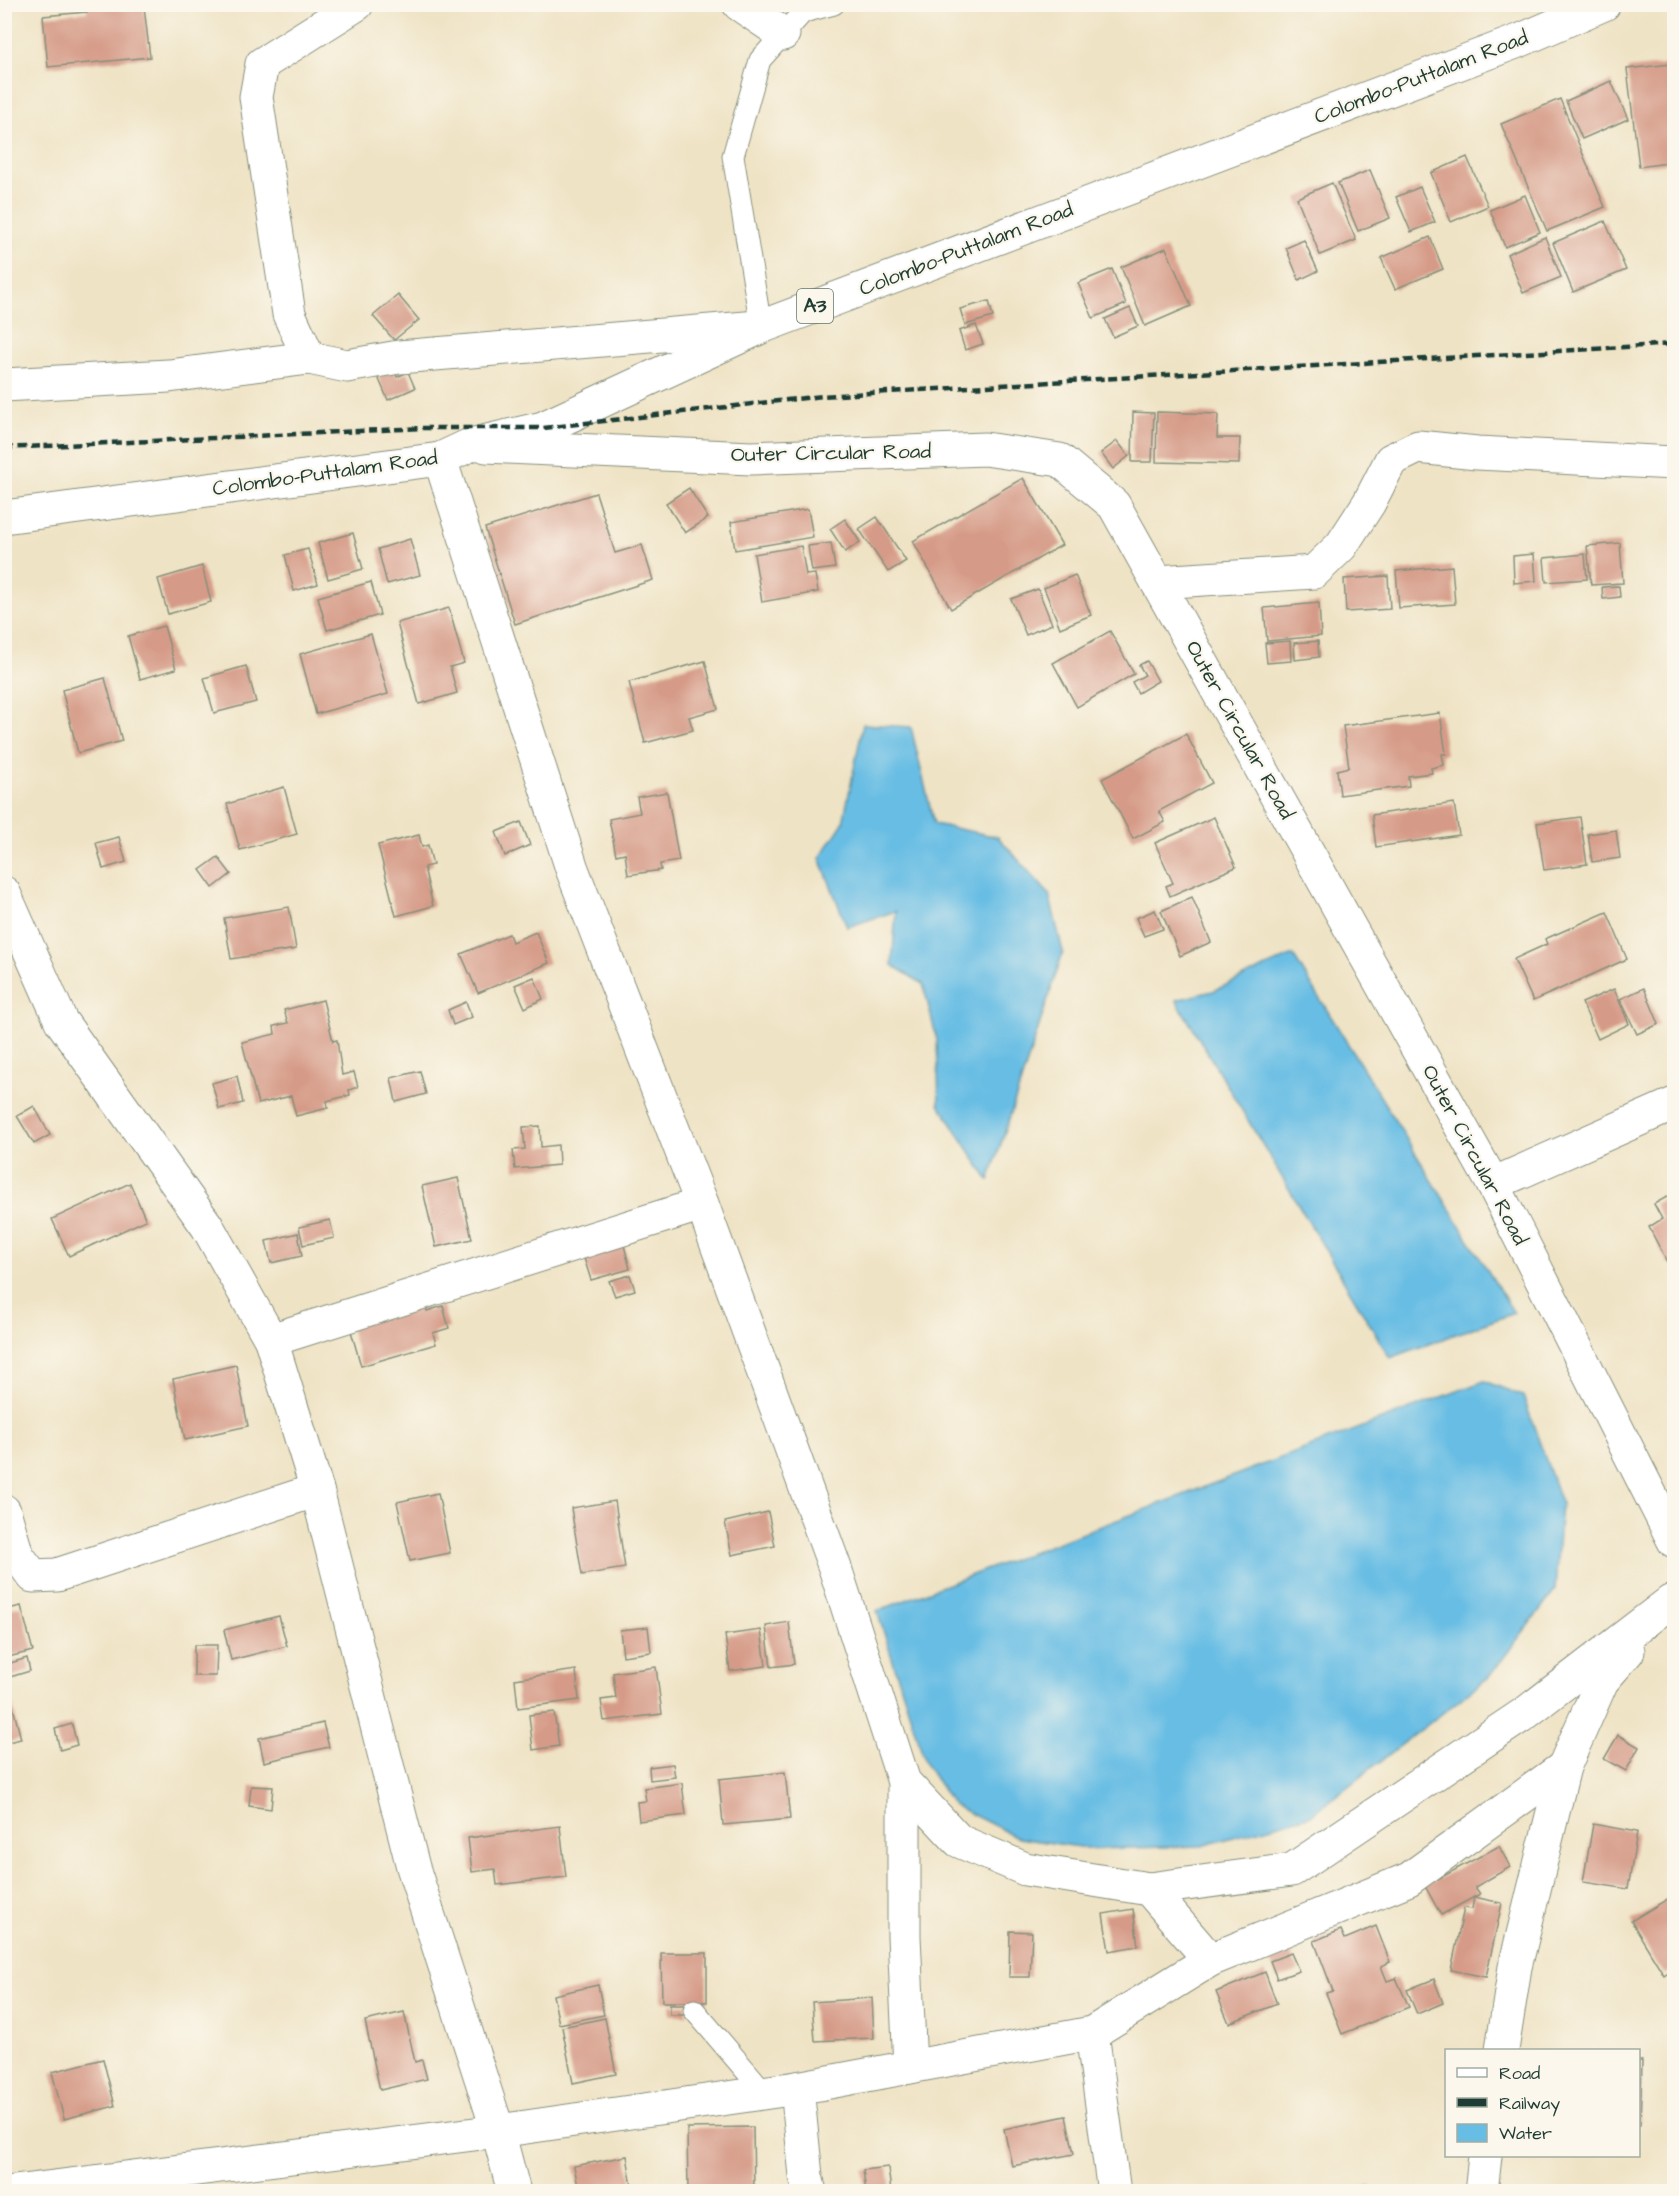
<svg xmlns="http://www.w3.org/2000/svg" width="1679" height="2196" font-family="'Architects Daughter',sans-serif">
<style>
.water{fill:#67bde4;stroke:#437d8c;stroke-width:1.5}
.building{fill:#d69b88}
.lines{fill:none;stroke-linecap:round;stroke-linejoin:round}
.lane-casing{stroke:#87907c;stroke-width:23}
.street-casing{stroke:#87907c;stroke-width:35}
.secondary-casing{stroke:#87907c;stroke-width:35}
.highway-casing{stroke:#87907c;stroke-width:35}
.lane{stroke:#fff;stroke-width:21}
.street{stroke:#fff;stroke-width:33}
.secondary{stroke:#fff;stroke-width:33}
.highway{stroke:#fff;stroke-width:33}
.rail{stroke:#1f3d34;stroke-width:4.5;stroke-dasharray:9 4.5;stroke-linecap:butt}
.labels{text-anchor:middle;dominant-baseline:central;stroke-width:4.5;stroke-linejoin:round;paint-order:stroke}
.shield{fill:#fbf7ec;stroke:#61756b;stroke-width:1.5}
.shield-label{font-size:20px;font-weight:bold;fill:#1f3d34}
.street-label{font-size:21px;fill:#1f3d34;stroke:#fbf7ec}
</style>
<rect width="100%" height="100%" fill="#fbf7ec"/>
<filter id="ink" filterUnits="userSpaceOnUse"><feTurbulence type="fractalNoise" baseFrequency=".0167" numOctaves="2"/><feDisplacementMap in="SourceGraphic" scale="12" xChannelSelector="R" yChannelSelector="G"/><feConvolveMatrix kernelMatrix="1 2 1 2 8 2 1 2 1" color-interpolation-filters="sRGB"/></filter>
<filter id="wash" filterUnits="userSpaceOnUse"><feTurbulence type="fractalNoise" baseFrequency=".008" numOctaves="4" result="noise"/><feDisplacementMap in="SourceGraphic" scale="24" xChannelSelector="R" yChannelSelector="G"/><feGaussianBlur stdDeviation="1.35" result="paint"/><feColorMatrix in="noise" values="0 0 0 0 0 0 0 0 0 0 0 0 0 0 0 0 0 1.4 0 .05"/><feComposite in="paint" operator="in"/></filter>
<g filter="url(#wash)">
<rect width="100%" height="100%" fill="#efe3c5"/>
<g class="water">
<polygon points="863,724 911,727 934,824 998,837 1049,894 1063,952 989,1181 939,1104 937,1040 923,984 892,965 896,911 847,927 820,858 843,823"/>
<polygon points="1293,955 1514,1313 1390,1358 1176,1000 1213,991"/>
<polygon points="1484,1381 1523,1396 1561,1502 1555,1590 1489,1677 1311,1815 1202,1846 1093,1849 1019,1838 953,1805 926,1765 877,1611"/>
</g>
<g id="blocks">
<g class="building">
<polygon points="86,4 144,7 150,57 48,67 43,16 87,12"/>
<polygon points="1671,64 1674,95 1674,162 1639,167 1627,69"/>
<polygon points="1611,81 1628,119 1582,139 1566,101"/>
<polygon points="1560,99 1605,207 1547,231 1501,124"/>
<polygon points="1467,157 1488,206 1451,222 1431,173"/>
<polygon points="1370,170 1390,218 1358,231 1338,183"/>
<polygon points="1332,183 1356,240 1320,255 1297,198"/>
<polygon points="1420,187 1435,222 1411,232 1396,197"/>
<polygon points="1525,195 1540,232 1505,247 1490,210"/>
<polygon points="1605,221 1626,270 1573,292 1553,243"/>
<polygon points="1430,237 1443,269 1395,289 1381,258"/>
<polygon points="1545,237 1561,277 1523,293 1507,254"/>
<polygon points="1304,240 1318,271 1299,280 1286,248"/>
<polygon points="1166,248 1191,306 1145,326 1121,267"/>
<polygon points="1112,269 1126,304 1093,318 1078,283"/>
<polygon points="398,295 419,320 394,340 373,316"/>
<polygon points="989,301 993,317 965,325 960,309"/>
<polygon points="1130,308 1138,326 1113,337 1105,319"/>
<polygon points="976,325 983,344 965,350 959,331"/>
<polygon points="394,370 397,377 408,372 415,388 388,400 378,377"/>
<polygon points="1133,412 1154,413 1152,462 1132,462"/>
<polygon points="1157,412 1218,414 1217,438 1240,438 1239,464 1156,462"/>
<polygon points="1117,441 1129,456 1113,469 1101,453"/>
<polygon points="1023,478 1062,545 951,609 913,541"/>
<polygon points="689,488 708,518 685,533 666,503"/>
<polygon points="596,493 615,553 642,545 653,580 515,624 485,528"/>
<polygon points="808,509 813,537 735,550 731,522"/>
<polygon points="877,517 906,561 888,572 859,529"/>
<polygon points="845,519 860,542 845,552 830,529"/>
<polygon points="353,533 363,569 328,579 318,543"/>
<polygon points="410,539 420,575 387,584 378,549"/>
<polygon points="831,543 835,568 812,571 808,546"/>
<polygon points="1620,543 1623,583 1591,585 1587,546"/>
<polygon points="801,546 806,575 815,574 818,592 762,602 754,554"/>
<polygon points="308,549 318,584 294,591 285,555"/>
<polygon points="1534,554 1536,581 1514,583 1513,556"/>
<polygon points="1585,554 1587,579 1546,582 1544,558"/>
<polygon points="202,566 211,602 168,614 158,579"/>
<polygon points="1452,566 1455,604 1399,608 1396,571"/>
<polygon points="1075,575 1091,615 1060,628 1044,588"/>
<polygon points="1388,576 1390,609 1346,612 1344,579"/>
<polygon points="371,582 380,615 327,630 318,597"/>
<polygon points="1619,586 1620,597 1603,599 1602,587"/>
<polygon points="1038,589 1052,624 1026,635 1011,599"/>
<polygon points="1319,603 1321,636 1267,641 1264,608"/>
<polygon points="449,608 464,663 450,667 457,693 419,704 397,623"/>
<polygon points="164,626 176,669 140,679 128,636"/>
<polygon points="1110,631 1134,674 1077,707 1053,663"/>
<polygon points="371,634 388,694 316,714 300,654"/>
<polygon points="1290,641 1291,661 1267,663 1265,643"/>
<polygon points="1318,641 1319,657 1295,660 1294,643"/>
<polygon points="705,661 718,709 689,717 693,730 645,743 629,682"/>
<polygon points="1147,661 1158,681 1138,693 1132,682 1145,675 1139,665"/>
<polygon points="246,666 256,702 214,713 204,678"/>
<polygon points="105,678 122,741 78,753 62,690"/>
<polygon points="1440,713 1446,754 1442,754 1444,765 1431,768 1432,773 1408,776 1409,786 1340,795 1337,770 1349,767 1343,726"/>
<polygon points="1186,734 1212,783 1159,811 1165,822 1133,839 1102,779"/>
<polygon points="284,787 297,834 240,850 227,804"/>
<polygon points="667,792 679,861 660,864 661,870 628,875 625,853 616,855 609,819 640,813 637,797"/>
<polygon points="1454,803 1459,835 1376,847 1372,815"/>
<polygon points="1214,817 1236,867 1170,896 1166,886 1173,883 1155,843"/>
<polygon points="1580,817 1587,864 1544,870 1537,823"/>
<polygon points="521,822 530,845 505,856 496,832"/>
<polygon points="1616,830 1620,858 1592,862 1588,834"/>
<polygon points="419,835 422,847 428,845 433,865 424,867 433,906 396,916 378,845"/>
<polygon points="119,837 126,862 103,869 96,843"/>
<polygon points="218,857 231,874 213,888 200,870"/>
<polygon points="1192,897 1211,942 1180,956 1161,911"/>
<polygon points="289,907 296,949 231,959 224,918"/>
<polygon points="1155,910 1163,929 1144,936 1136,918"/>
<polygon points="1607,912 1627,959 1533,1001 1514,959 1547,944 1545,939"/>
<polygon points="536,932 549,963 478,993 461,954 509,934 512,942"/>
<polygon points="534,977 543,999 525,1008 515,985"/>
<polygon points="1644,988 1659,1024 1637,1034 1620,999"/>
<polygon points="1614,989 1629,1024 1598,1039 1582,1003"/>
<polygon points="323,1000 333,1041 337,1040 342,1075 354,1072 358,1087 349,1090 350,1095 327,1101 328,1108 296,1116 291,1096 258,1104 242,1042 275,1034 274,1026 288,1023 284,1010"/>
<polygon points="466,1002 472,1017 453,1025 448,1010"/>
<polygon points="420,1071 426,1094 396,1102 391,1078"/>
<polygon points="237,1076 243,1103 219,1109 212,1083"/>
<polygon points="34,1106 50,1135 34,1144 17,1116"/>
<polygon points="540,1126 541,1147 558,1145 559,1165 515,1169 513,1150 525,1149 523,1127"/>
<polygon points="458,1178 472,1239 436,1247 422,1186"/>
<polygon points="130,1183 146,1220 69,1256 52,1219"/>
<polygon points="1674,1193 1674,1261 1668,1264 1649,1227 1662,1219 1654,1204"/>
<polygon points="330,1220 334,1238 303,1245 299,1227"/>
<polygon points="298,1233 302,1256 271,1263 266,1241"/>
<polygon points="624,1245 630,1269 591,1280 584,1258"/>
<polygon points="630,1275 635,1290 615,1296 609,1281"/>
<polygon points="424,1302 427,1311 443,1306 449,1328 433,1333 436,1344 361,1366 349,1324"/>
<polygon points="236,1365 248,1426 185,1440 173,1379"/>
<polygon points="438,1493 450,1553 410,1561 397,1502"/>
<polygon points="615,1501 625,1568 582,1575 571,1508"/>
<polygon points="768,1512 775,1546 732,1555 725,1522"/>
<polygon points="21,1606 33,1651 4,1658 4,1610"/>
<polygon points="279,1616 287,1646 231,1660 224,1630"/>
<polygon points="789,1622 794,1664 771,1667 766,1626"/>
<polygon points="648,1627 651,1652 623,1656 620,1630"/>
<polygon points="761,1630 766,1666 730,1671 725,1635"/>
<polygon points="194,1645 217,1645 216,1676 194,1676"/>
<polygon points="27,1658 30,1671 10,1677 7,1664"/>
<polygon points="656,1667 662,1714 604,1721 601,1700 616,1698 613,1673"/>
<polygon points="576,1670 579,1700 518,1708 515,1679"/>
<polygon points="11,1699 21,1739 4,1743 4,1701"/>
<polygon points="554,1712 559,1746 533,1750 529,1715"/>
<polygon points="323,1723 329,1747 264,1762 259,1738"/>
<polygon points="72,1724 77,1745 60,1750 55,1729"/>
<polygon points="1618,1735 1639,1747 1626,1771 1604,1759"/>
<polygon points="673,1764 675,1777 650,1780 649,1767"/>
<polygon points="785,1772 790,1819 723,1825 719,1779"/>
<polygon points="682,1783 686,1815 639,1821 637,1802 646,1801 644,1788"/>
<polygon points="251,1786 273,1787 271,1809 249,1806"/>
<polygon points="1593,1824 1637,1832 1628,1889 1583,1882"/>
<polygon points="560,1826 566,1877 497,1885 495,1869 472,1872 468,1838"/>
<polygon points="1499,1846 1510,1867 1475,1887 1480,1894 1441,1915 1425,1886"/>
<polygon points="1674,1895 1674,1968 1664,1975 1631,1921"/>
<polygon points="1474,1897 1502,1903 1486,1977 1451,1970 1464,1908 1472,1909"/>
<polygon points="1133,1909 1138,1946 1109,1951 1103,1914"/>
<polygon points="1376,1926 1390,1962 1381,1966 1387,1981 1396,1978 1409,2007 1342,2034 1326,1993 1333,1991 1314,1941 1341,1930 1345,1939"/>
<polygon points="1010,1931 1032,1932 1030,1977 1009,1977"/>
<polygon points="661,1953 707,1953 707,2002 662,2002"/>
<polygon points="1291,1953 1299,1971 1277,1979 1270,1961"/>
<polygon points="1265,1972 1277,2004 1229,2023 1216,1992"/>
<polygon points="1434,1979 1443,2003 1417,2014 1407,1990"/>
<polygon points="598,1985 604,2015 559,2024 553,1995"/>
<polygon points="872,1998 874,2038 815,2041 812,2002"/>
<polygon points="670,2005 686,2005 687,2015 670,2015"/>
<polygon points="404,2012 415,2062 422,2060 427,2079 380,2090 365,2021"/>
<polygon points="605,2018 616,2074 573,2083 562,2027"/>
<polygon points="103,2059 115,2106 64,2119 52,2072"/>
<polygon points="1638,2061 1642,2061 1640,2124 1638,2124"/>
<polygon points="1066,2116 1074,2154 1012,2166 1004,2129"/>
<polygon points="753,2127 754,2192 688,2192 687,2128"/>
<polygon points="627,2156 633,2192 579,2192 574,2166"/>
<polygon points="888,2167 891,2192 866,2192 863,2170"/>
<polygon points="1370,2185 1372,2192 1352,2192 1352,2191"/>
</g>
</g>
</g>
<g filter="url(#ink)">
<use href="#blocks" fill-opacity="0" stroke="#87907c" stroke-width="1.5"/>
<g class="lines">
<defs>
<g id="lane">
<polyline points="761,327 733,156 760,60 803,12 834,4"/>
<polyline points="694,2010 764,2092"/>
</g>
<g id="street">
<polyline points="357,4 262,64 256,97 289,314 309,358 347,366 399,357 758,327"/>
<polyline points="739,4 783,34"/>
<polyline points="4,385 169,376 309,358"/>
<polyline points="440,459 572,869 702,1204 835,1568 904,1782 959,1841 1025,1869 1149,1889 1292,1870 1527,1712 1670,1602"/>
<polyline points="1157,582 1314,572 1341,546 1369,503 1391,460 1418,447 1477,453 1674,463"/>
<polyline points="4,893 61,1021 207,1226 271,1340 317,1490 413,1867 498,2131 514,2192"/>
<polyline points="1493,1184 1674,1104"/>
<polyline points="271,1340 702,1204"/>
<polyline points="4,1511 17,1555 33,1576 57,1575 317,1490"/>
<polyline points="904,1782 904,1936 910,2067"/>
<polyline points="1149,1889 1210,1960"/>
<polyline points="1092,2033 1210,1960 1409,1879 1564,1767"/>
<polyline points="1502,2050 1515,1967 1564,1767 1602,1681 1628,1651"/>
<polyline points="797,2088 1092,2033 1114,2192"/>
<polyline points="14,2192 498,2131 797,2088 806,2176 810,2192"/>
<polyline points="1481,2192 1485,2156"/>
</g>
<polyline id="secondary" points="486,446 751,458 985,449 1060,460 1114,505 1493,1184 1674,1541"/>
<polyline id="highway" points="4,517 440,459 470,445 543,428 761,327 1521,40 1604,4"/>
</defs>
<use href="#lane" class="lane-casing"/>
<use href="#street" class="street-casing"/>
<use href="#secondary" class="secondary-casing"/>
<use href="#highway" class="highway-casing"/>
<use href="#lane" class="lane"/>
<use href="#street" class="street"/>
<use href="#secondary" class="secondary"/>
<use href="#highway" class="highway"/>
<polyline class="rail" points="4,448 423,428 543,428 822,396 1674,344"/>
</g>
</g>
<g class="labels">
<rect class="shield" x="797" y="289" width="36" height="34" rx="4.5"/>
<g class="shield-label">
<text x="815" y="306">A3</text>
</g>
<g class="street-label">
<text transform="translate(1421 77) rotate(-21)">Colombo-Puttalam Road</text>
<text transform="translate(966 249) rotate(-21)">Colombo-Puttalam Road</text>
<text transform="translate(831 453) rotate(-1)">Outer Circular Road</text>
<text transform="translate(325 473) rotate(-8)">Colombo-Puttalam Road</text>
<text transform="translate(1240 730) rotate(61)">Outer Circular Road</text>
<text transform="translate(1475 1155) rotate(62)">Outer Circular Road</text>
</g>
</g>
<rect width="1679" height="2196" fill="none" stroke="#fbf7ec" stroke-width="24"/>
<rect x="1445" y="2049" width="195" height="108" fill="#fbf7ec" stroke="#a3ada2" stroke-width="1.5"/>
<rect x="1457" y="2068" width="30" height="9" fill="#ffffff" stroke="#a3ada2" stroke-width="1.5"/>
<text x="1499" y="2079" font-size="18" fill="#1f3d34">Road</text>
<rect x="1457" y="2098" width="30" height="9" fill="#1f3d34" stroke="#a3ada2" stroke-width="1.5"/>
<text x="1499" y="2109" font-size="18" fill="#1f3d34">Railway</text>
<rect x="1457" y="2124" width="30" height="18" fill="#67bde4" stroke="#a3ada2" stroke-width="1.5"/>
<text x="1499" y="2139" font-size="18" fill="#1f3d34">Water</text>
</svg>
